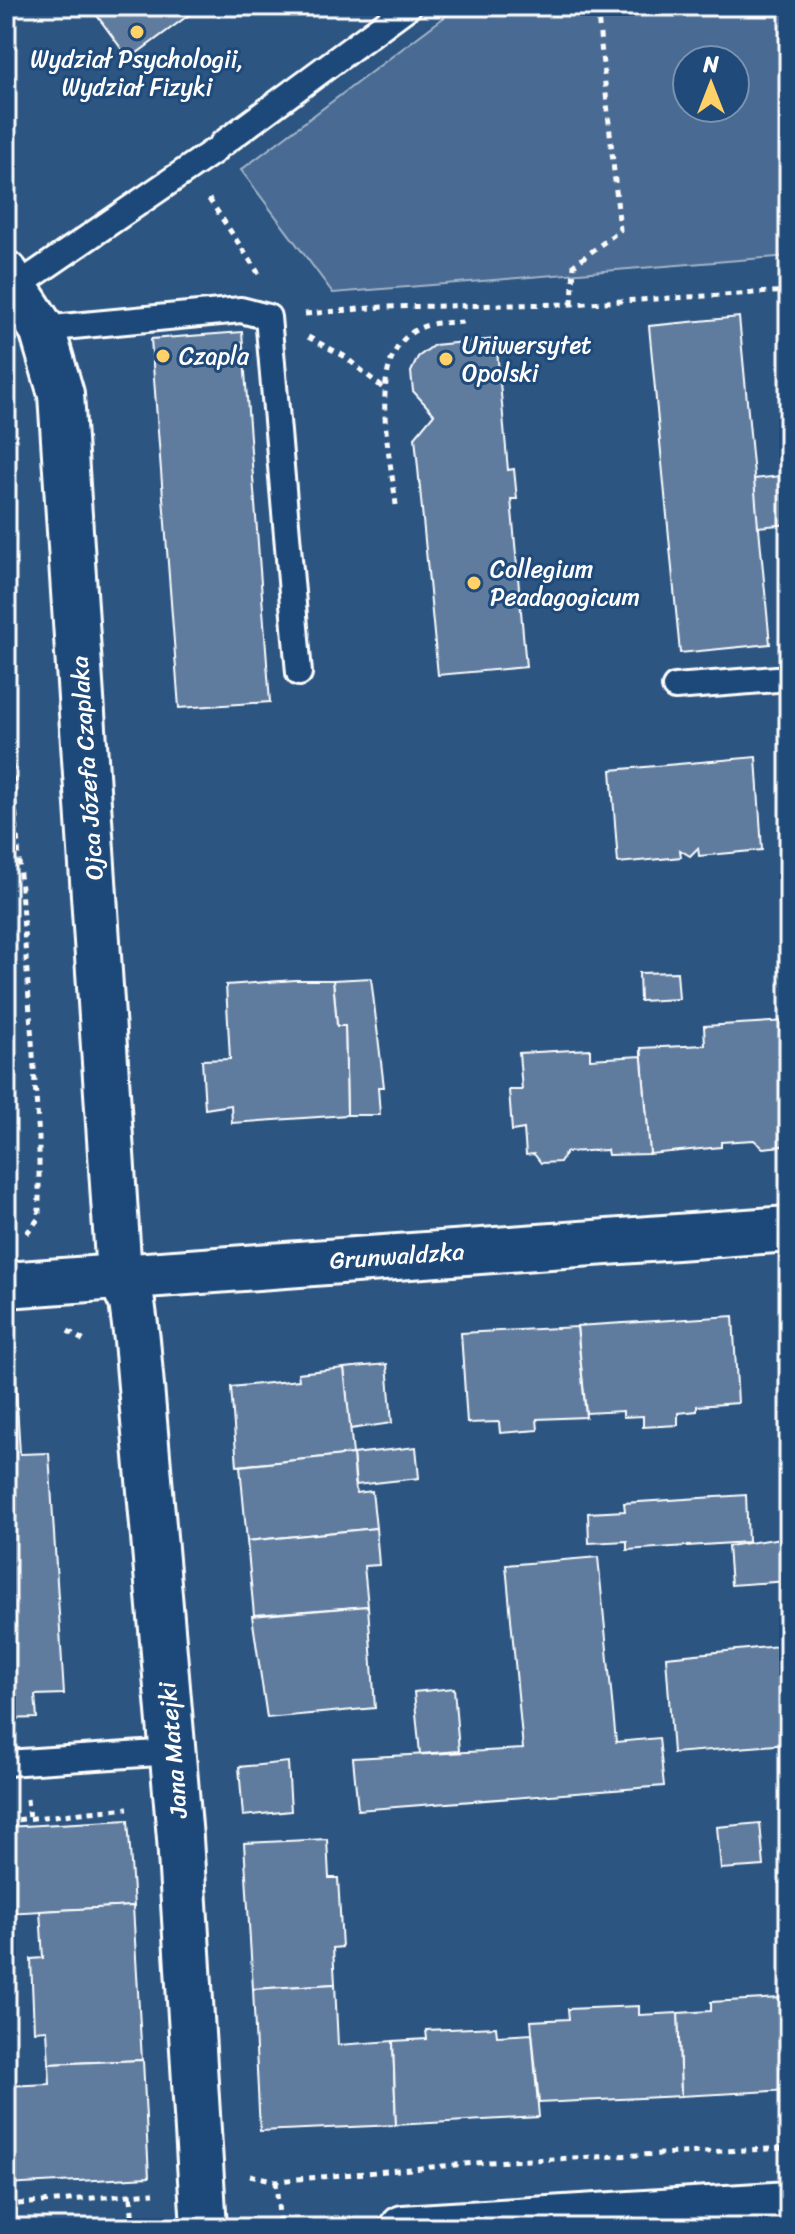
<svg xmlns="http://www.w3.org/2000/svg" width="795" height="2234" font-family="Sriracha,sans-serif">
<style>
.green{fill:#486b92;stroke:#a4b5c8;stroke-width:2;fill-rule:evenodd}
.building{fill:#5e7c9f;stroke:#fff;stroke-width:2}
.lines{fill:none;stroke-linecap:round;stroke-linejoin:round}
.service-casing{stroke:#fff;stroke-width:30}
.minor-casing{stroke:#fff;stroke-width:50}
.path{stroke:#fff;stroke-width:5;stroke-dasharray:6 6;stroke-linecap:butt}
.service{stroke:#1f4a7a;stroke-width:24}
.minor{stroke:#1f4a7a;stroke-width:44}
.poi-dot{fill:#ffd166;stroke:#1f4a7a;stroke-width:3}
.labels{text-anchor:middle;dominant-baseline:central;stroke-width:6;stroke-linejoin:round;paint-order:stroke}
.poi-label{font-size:24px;fill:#fff;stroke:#1f4a7a;text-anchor:start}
.street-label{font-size:24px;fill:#fff;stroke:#1f4a7a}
</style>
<rect width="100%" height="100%" fill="#2c5582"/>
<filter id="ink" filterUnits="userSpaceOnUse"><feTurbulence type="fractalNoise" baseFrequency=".0125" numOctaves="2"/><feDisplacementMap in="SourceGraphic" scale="16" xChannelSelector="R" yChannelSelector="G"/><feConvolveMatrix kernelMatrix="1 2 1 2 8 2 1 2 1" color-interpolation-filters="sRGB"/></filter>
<g filter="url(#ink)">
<path class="green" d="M459,6H789V256L333,293L241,170ZM687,60H735V108H687Z"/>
<g class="building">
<polygon points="90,6 201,6 129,59"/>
<polygon points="739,317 770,644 680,653 649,326"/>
<polygon points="242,332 270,702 179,708 151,339"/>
<polygon points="496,339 508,470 514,469 517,499 511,499 526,667 438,675 415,437 434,414 413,391 411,372 418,357 434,345"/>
<polygon points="789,475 789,524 758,527 754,479"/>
<polygon points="756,757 762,850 699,856 698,848 690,856 680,850 681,857 618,863 611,770"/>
<polygon points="6,967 15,1073 6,1074"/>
<polygon points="677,972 679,999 640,1001 639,973"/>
<polygon points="371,978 384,1087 378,1087 380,1115 347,1115 345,1026 337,1026 333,980"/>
<polygon points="295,980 333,980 337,1026 345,1026 347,1115 232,1123 231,1105 205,1109 202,1060 230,1059 226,985"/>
<polygon points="788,1021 789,1139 782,1146 763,1148 754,1140 721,1142 721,1147 650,1154 641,1048 705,1045 704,1026"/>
<polygon points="641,1048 650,1154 608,1155 607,1150 566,1152 560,1162 541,1163 534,1154 526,1155 524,1129 512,1131 509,1090 522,1090 519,1053 590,1049 590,1059 641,1056"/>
<polygon points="6,1091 10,1158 6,1159"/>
<polygon points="733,1316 738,1403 697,1406 697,1411 678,1413 678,1425 643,1427 643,1416 623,1417 623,1411 586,1413 577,1326"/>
<polygon points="577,1327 586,1417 537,1419 538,1430 500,1433 499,1422 467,1423 461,1333"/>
<polygon points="387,1364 392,1423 350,1429 344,1368"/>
<polygon points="344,1368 353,1454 237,1466 231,1387 299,1380 298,1373"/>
<polygon points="15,1370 20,1454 49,1453 64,1694 35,1695 37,1718 6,1719 6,1371"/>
<polygon points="416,1447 419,1478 356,1485 353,1454"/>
<polygon points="353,1454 356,1493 372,1491 376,1528 247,1541 240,1466"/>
<polygon points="746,1495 748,1542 627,1550 627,1541 589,1543 588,1513 625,1511 624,1503"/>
<polygon points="376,1528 379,1565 364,1566 368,1606 254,1615 247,1541"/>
<polygon points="789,1537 789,1581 731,1585 728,1546"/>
<polygon points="598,1557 616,1742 659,1738 664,1786 358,1810 353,1758 523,1749 506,1565"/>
<polygon points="368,1606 375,1708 267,1718 252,1616"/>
<polygon points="789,1645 789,1744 673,1753 666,1657"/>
<polygon points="454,1688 459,1751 420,1754 414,1692"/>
<polygon points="288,1762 291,1811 243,1816 239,1767"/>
<polygon points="128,1820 134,1906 6,1913 6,1827"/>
<polygon points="760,1823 764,1866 721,1869 717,1827"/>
<polygon points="327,1839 329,1878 338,1878 342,1947 333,1948 335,1984 253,1989 244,1843"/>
<polygon points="133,1906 142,2060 49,2064 47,2030 34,2031 31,1959 43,1958 40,1911"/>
<polygon points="335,1984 338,2045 393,2041 396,2125 260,2131 253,1989"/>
<polygon points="781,1998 782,2008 789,2007 789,2090 681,2096 678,2013 711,2011 711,2002"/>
<polygon points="639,2006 639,2015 678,2013 681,2096 539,2103 531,2021 569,2019 568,2009"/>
<polygon points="496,2027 497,2036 532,2034 539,2117 396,2125 393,2041 427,2039 426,2030"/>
<polygon points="143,2060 149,2177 6,2185 6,2086 50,2084 49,2064"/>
</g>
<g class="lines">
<defs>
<g id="service">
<polyline points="222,144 409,6"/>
<polyline points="16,287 214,151"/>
<polyline points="42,329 241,310 268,317 299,673"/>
<polyline points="675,687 789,678"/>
<polyline points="6,1763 173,1752"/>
</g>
<g id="minor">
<polyline points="6,274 42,329 61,394 119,1275 132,1302 137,1340 180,1838 204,2228"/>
<polyline points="6,1285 789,1229"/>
<polyline points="403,2228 789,2204"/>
</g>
</defs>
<use href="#service" class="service-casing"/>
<use href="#minor" class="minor-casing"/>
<g class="path">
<polyline points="209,199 259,274"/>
<polyline points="572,304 574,265 620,230 597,6"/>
<polyline points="305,314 382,307 572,304 789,291"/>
<polyline points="308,337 344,356 383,388"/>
<path d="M396,505C391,454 359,340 432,324C441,322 453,323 463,322"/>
<polyline points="6,681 39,1138 39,1218 26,1234"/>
<polyline points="68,1331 86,1342"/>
<polyline points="27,1799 29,1819"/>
<polyline points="6,1821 128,1808"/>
<polyline points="250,2175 276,2181 488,2162 789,2148"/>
<polyline points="276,2181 280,2228"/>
<polyline points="131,2197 133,2228"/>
<polyline points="6,2205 154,2193"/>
</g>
<use href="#service" class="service"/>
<use href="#minor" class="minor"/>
</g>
</g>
<g class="poi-dot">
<circle cx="137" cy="32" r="8"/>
<circle cx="163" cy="356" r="8"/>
<circle cx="446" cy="359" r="8"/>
<circle cx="474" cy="583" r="8"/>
</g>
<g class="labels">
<g class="poi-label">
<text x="137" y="59" text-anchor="middle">Wydział Psychologii,<tspan x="137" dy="28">Wydział Fizyki</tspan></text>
<text x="462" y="345">Uniwersytet<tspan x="462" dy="28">Opolski</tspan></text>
<text x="179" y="356">Czapla</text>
<text x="490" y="569">Collegium<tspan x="490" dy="28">Peadagogicum</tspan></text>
</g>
<g class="street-label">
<text transform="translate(87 768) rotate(-94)">Ojca Józefa Czaplaka</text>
<text transform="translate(397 1256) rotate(-4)">Grunwaldzka</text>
<text transform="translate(173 1750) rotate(-95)">Jana Matejki</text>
</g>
</g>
<rect width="795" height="2234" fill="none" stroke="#1f4a7a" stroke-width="32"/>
<rect x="16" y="16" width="763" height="2202" fill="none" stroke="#fff" stroke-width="3" filter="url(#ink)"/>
<g transform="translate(711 84)"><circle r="38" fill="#1f4a7a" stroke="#7992af" stroke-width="2"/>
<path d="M0-6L14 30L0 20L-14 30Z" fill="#ffd166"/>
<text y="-12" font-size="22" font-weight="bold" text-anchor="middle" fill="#ffffff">N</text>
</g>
</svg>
